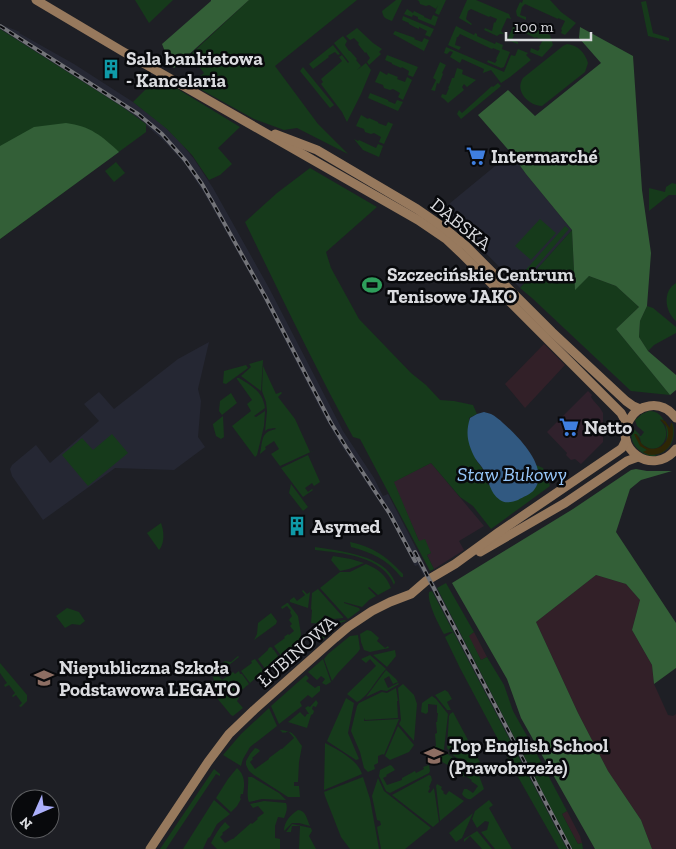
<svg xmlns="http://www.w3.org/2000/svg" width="676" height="849" font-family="'Zilla Slab',serif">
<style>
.commercial{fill:#30212c}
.industrial{fill:#322028}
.built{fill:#252733}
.green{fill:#163a1b;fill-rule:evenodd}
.forest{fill:#335f37}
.sand{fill:#2e2605}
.water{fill:#315981}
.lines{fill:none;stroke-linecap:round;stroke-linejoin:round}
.secondary{stroke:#97795d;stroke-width:9}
.rail-casing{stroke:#737479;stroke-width:4}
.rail{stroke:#08090c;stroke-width:2;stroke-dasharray:5.5;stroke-linecap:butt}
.labels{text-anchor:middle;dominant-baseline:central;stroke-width:5;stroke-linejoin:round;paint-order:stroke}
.poi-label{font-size:19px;font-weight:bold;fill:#dadbdf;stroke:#08090c;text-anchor:start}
.street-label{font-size:19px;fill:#dadbdf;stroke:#08090c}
.water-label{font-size:20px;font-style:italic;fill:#98c8fb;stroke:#08090c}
</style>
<rect width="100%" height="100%" fill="#1e1f25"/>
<g class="commercial">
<polygon points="588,391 592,395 591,397 593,400 600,408 603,413 603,442 581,464 575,459 571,460 566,455 567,453 547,432"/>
<polygon points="431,463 484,526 459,541 464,550 434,569 427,555 431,553 419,541 393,482"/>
</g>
<g class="industrial">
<polygon points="544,344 565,365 525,408 505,384"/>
<polygon points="596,575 626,584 640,600 632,630 652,665 654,684 668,715 673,716 676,714 676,849 652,849 641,820 608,771 578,713 536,622"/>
<polygon points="474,632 487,657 481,660 468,636"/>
<polygon points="567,811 580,836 582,843 578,844 562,814"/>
</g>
<g class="built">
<polygon points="0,24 20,32 19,33 74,64 133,102 163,125 180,142 194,159 213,188 269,288 343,431 374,478 383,496 388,494 430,575 425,578 418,565 415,566 388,515 339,442 323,414 260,292 204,193 185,164 164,141 138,118 0,29"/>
<polygon points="511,153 526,174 572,230 520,288 461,228 438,213"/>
<polygon points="209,342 198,389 201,401 198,437 205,447 174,470 115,468 43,520 12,476 10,469 12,465 36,445 50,463 99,421 84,404 99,392 114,409 178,359"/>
<polygon points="433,580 572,849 567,849 428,583"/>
</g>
<g class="green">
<polygon points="135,0 173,0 149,23"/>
<polygon points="249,0 357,0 275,66 318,124 348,154 297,128 284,130 254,119 191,84 204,73 190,55"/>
<path d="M396,0H402L392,21C386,19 383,18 382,11Z"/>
<polygon points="417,0 446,0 439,15 435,13 438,5 436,9 429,5 426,6 420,4 419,1"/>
<polygon points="467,0 476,0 509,14 511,19 507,18 501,31 504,34 500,34 497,36 484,30 485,28 492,31 494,22 495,23 497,19 490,16 489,17 471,9 468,11 466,19 472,24 471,25 459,18"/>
<polygon points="523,0 550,0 561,12 576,23 565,35 561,33 562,30 561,29 565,21 558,18 558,19 525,4 522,7 520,15 526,17 526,20 517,16 516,11 520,2 522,3"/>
<polygon points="646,1 653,33 669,38 669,41 648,36 641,2"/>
<polygon points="407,9 413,13 414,11 424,16 424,17 431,20 433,15 438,17 435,26 418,19 418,17 413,15 412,17 404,14"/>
<path d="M403,16L434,29L430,37L425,35L427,31L419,27V29C415,27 412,26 409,24V23L402,20Z"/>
<polygon points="520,23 550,35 553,45 542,57 530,52 531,48 538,51 540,48 539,47 543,40 536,37 535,38 517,29 515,32 512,40 518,42 518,44 507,40 514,25 518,28"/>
<polygon points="456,26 474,35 475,33 477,34 477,36 495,44 496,42 503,45 502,49 510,52 504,67 501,68 487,62 488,60 495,63 497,60 496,59 500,51 493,48 492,49 460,34 458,37 457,37 455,45 461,47 459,50 448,45"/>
<path d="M357,28L373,43L382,49L379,52L381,54L369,65L367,62L370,58L366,52L365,53C363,50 360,47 358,44L359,43L354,38L350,40L346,36Z"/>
<polygon points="0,29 121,106 146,124 146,132 0,239"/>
<polygon points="395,31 415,38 414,39 422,42 424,38 429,40 424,51 393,34"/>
<polygon points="343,36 347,41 345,45 349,51 350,51 357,59 356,60 361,66 357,70 366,63 371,70 361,94 347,122 342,112 321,84 323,82 321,79 342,61 339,57 342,55 348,63 349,62 334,43"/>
<path d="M567,44C578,45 585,53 588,63L585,72L542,106C529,106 514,91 523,78L563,46Z"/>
<polygon points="333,45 340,54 338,55 335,52 328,56 329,57 313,69 309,64"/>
<polygon points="446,47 504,72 511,55 515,56 518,49 528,53 526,55 531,60 510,77 501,83 491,70 483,73 484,69 462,59 460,63 450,57 453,52 450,51 447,54 444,53"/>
<path d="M387,55L418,67L413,77L408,75L409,71L402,67L401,68C398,67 395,65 392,64V63L385,60Z"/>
<polygon points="440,62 446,65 442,73 443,74 439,84 437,83 435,91 431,90 436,80 433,78"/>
<polygon points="303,67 334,105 330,108 300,71"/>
<path d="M457,68L463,70L462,74L476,80L467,87L464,84L462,87L464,90L448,103L444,99L441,97L442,94L446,95L449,88H448C450,85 451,81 452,78H454Z"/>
<polygon points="380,71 387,75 388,73 398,77 397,79 405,82 407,77 412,80 403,100 398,97 400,93 393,89 390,90 384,88 383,85 375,82"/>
<polygon points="158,77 240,127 218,148 232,164 220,175 209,180 192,155 167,129 133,102"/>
<polygon points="498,83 501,86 461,119 457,114 459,110 462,113 492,86 493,87"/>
<polygon points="370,93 388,100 388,101 395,104 397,100 403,102 398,111 368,98"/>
<polygon points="361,115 368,119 369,118 378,122 378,123 386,126 388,122 393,124 384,144 379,142 381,137 374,133 371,134 365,132 364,129 356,126"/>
<polygon points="354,139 358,141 359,140 376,148 378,144 383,146 379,157 363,150"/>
<polygon points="116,162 125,173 114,182 105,171"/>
<path d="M310,168L377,207L326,252L331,268L359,319L411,373L426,385L440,400L454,401L473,405L477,414L469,418L476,460L485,472L488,485L539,474L536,465L543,468L550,486L491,529L473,506L460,497L431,463L394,482L419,541L425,539L431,553L427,555L434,569L430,571L360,439L353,437C315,367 280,294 245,222L277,193Z"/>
<polygon points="672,183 676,184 676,195 669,195 649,211 649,188 665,192 666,187"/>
<polygon points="540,219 556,233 531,260 515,246"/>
<polygon points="565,226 569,229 527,277 523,273"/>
<polygon points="572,230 575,289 589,276 616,286 639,307 616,329 670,395 631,391 532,298 520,288"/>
<path d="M676,283V321C665,312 662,291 676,283Z"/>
<polygon points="647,306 653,308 676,327 676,333 654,345 648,351 639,337 640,321"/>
<polygon points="263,360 261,391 241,376 251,367 249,364"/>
<polygon points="246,365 248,368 226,384 223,383 224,371"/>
<path d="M263,366L276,394L281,392L282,393L278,397L295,419L310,452L315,450L280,466L271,454L279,449L274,441L265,447L266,449L260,454C263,441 260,432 276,429L275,428L268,429L265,431L267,411L266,402L262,391Z"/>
<path d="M237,378H239C252,386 263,392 265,408L254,416L256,417L265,411L264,426L257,455L255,457L232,426L251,411L247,404L252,400L237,379Z"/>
<polygon points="231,393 237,403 222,415 219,411 220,401"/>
<path d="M649,411C676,409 672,475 640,451C632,445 630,436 632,427L640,435L639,436H641L644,432L637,426L635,420L642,414ZM660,420L665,421L670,430L671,423L673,424C676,439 671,451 656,455L651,453L649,454L643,452L648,451L635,436L636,434L640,438L641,443C658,460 676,435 660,420Z"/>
<polygon points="223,416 224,437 221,439 216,436 213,425 213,424"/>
<polygon points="112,434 128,453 88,486 62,455 82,438 93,450"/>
<polygon points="308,455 320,482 314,486 312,483 305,488 308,492 312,489 313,490 303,497 281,468"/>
<polygon points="291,484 308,507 303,511 289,493"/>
<path d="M161,523C164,531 165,543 159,550L147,533Z"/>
<path d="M350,542C373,547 386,556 402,573L403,574V577H401C388,560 371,552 351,547Z"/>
<path d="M315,547C340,551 385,555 395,582L394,585C383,556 342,553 315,550Z"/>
<polygon points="333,556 351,559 364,563 349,569 340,571 331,560"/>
<path d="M366,564C378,569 386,575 391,588L378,595L369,587L368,588L376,596L369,600L362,607L344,602V603L359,608L360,610L348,619L320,588L340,572H350Z"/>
<polygon points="446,583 474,632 469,636 481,660 487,657 504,685 513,711 531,743 567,811 562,814 578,844 582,843 583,849 572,849 437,588"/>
<polygon points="318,589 343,617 343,618 334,619 324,615 323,624 311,623 312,610 311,609 312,593"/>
<polygon points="303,590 307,594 310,592 308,608 290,602 290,600 294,597 297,601 305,595 302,591"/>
<path d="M432,591L567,849H559L518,777L460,668L445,637L453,632H450L444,634C439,625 427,603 429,592Z"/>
<polygon points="287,603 288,603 298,616 301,634 299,644 282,657 274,646 285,638 284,637 288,634 289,635 294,631 290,626 292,624 289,620 292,616 290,612 291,611 287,606 282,609 281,607"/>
<polygon points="67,608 79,612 85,621 80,625 72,624 65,628 56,616"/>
<polygon points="271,613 277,621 276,624 254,640 257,634 258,623"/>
<path d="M345,620L346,621L337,624L329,630L327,635L320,642L314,634C323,626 333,622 345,620Z"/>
<polygon points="367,630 371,631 379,638 377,641 385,648 388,646 389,648 370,652 364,650 361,642 360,634"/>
<polygon points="358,635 360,649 358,652 338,673 332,681 324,659 328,654 350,636"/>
<polygon points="270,647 273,648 272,649 274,650 280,659 266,670 258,659 268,650 268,649"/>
<polygon points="395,650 396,656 387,667 373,655"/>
<path d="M370,655L386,669C377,678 368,697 357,702L347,694L376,666L370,659L366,663L361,659Z"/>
<path d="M238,656L239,657L229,665L227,664L216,672L222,680L233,672L235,674L239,671L240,674H242L249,684C245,687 240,692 236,694C226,696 210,682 213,672C215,667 221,664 225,661L231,662Z"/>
<polygon points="255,659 264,671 250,683 241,671 252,663 251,661"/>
<polygon points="323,659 331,682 326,685 322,683 325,679 321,676 317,680 308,672"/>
<polygon points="0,663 27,695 27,701 21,707 19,706 22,703 16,695 13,697 12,696 15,693 9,685 5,687 4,685 7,683 0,673"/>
<polygon points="386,670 396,679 398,682 393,684 389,676 384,679 388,688 398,683 399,684 387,691 381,690 366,697"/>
<polygon points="306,675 309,678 306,681 315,688 318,686 320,686 320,691 312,698 308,695 300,702 302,706 279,724 271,706"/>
<path d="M212,681C218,690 226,695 237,695L239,698L237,701L243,708L233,716L231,715L212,692Z"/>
<polygon points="403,684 414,695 417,704 414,741 399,724 401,720 398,688"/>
<polygon points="396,688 398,701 397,701 398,718 365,720 364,718 364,721 399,719 384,755 383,754 378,756 378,763 374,765 375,769 368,772 364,768 360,752 351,731 357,706 359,703 382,692 387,693"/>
<polygon points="445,690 448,692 452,699 447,702 451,710 447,710 435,695"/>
<polygon points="432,696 436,699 448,714 444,749 443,752 434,754 435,746 436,746 435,734 437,733 436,722 437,722 438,713 437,713 437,705 428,704 428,712 426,714 421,712 422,703"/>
<polygon points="346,698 354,703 348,733 359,759 356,760 327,741"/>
<polygon points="316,700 318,703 316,707 313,706 312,709 314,711 313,714 311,715 307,728 288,722 300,712 305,717 307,714 309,714 305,708 308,706 310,707"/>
<polygon points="269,708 277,726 250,747 243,759 241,766 223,755 241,734"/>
<polygon points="453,712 468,740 449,750 447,748 449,716 450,714"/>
<polygon points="398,726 414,745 409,752 390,760 385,756"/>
<path d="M280,730C294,731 294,735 302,746L299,762L298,782H294V786H299L300,797H288L254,775L249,771L246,765V761L250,754L255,748L258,749L260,751L252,758L253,759L250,762L255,769L269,759V758L281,749H282L294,738L288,731L285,733L284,732L283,733Z"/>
<path d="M325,743C338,750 358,760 362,774L324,790Z"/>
<polygon points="467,744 470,744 482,766 476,769 449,753 449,752"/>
<path d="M446,753L478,773L484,789L471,799C467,800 464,797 462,794L464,789H467L473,793L478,786L471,781L472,780L465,776L464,777L461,775L462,774L451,768V767L437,759L440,756Z"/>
<polygon points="390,765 392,766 395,770 386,775 387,776 383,778 387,785 402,780 402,778 415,771 416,773 424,769 423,767 429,765 430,771 429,773 390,793 386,791 379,776 380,770"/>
<path d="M237,768C245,775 245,784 243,794H241L240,798L241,799L237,806L231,812L216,798L228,779Z"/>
<polygon points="214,769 220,774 220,776 216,774 166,849 160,849"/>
<polygon points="429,775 431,776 432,780 429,787 430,788 428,792 430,793 434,788 439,822 433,827 392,795"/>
<path d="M248,777H252L279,793L286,800L262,799L249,802C246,796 249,784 248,777Z"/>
<polygon points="363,777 370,799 379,849 350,849 341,837 325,796 324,792"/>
<polygon points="378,778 384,791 431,828 405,849 381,849 377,827 381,825 380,821 377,820 372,796"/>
<polygon points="437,784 442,787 441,789 444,792 443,793 446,795 449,791 464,801 440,821 436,786"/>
<polygon points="214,800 230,814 217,824 210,837 208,838 203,849 183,849"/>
<polygon points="489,800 493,805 489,808 512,849 495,849 481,832 487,830 489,822 485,821 477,828 472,819 475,811"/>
<path d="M264,801L286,803C288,808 286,813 284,818L278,817L275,826V838L280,839V849H217L211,843C215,835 219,828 225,822L230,827L222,833L223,834L220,837L225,843L232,839H233L251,823L252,824L258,819L257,818L264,813L258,806L253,808L250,804Z"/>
<path d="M298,810C306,810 307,820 310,826L299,823H292L284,831C284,822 290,815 298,810Z"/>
<polygon points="473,813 462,838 456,842 449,833"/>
<polygon points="292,824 311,828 312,831 309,836 316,849 299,849 300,826 292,826 291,832 286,832"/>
<polygon points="477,831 478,832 492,849 482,849 470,836 464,842 464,839"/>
</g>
<g class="forest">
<polygon points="211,0 249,0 174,68 170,64 162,44 211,1"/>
<polygon points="580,27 633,56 642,190 651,253 647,306 640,321 639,337 648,351 676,375 676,390 670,395 616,329 639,307 616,286 589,276 575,290 572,230 526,174 511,153 478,115 508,90 535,116 601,63 579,38"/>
<path d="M66,123C90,126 102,136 119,152L0,239V146L34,127Z"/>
<polygon points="636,469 647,471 672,471 641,480 630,489 616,532 676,623 676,668 654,684 652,665 632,630 640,600 626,584 596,575 536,622 578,713 608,771 641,820 652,849 595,849 521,718 507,679 452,583 573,509 631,470"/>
</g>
<path class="sand" d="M660,419L665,421L670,428L671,423H672C676,440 669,455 650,455L651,453L649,455L643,452L647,450L640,446L634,434H636C640,438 639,442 644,446C657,455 673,441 667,427C665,424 661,421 660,419Z"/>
<path class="water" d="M484,412C486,413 489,413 491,414C495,416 500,420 503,423C518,436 551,469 534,490C531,494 523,497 518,500C513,502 505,504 500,500C489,492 490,482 484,471C482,466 478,463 475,458C468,444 465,434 470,418L477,414Z"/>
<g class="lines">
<g class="secondary">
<polyline points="36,0 122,51 418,220 446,239 463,255 621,413 627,424"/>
<polyline points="275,134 317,150 417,209 443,227 466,246 552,332 626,401 633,406 640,409"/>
<path d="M676,418C669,409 660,404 649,406C641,407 634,412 630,419C611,448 653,478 676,449"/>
<polyline points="480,552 565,503 627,461 638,457"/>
<polyline points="150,849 208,762 229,734 254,710 335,638 348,627 372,611 390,602 411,594 426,581 455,564 499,532 618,451 622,448 626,440"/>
</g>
<defs>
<g id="rail">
<polyline points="0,26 138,114 162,134 185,160 202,184 213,203 266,298 331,423 346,447 390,514 415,561"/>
<polyline points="415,552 570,849"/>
</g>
</defs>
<use href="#rail" class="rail-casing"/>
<use href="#rail" class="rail"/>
</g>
<defs>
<symbol id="building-bare" viewBox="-9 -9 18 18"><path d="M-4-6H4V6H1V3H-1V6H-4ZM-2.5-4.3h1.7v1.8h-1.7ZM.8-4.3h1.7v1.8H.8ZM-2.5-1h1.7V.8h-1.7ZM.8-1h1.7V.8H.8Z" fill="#0f9aa8" stroke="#08090c" stroke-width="2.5" paint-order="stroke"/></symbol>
<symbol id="supermarket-bare" viewBox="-9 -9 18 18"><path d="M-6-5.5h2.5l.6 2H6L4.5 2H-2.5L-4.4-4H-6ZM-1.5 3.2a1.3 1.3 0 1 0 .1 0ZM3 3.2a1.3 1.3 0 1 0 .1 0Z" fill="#3f7fe0" stroke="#08090c" stroke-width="2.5" paint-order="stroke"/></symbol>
<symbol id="stadium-bare" viewBox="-9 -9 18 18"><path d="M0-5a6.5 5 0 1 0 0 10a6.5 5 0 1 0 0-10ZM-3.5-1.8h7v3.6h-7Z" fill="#2e9e5b" stroke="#08090c" stroke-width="2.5" paint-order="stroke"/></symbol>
<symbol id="school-bare" viewBox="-9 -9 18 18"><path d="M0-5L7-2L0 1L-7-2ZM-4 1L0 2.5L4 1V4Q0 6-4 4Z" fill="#8d6e63" stroke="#08090c" stroke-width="2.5" paint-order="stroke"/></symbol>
</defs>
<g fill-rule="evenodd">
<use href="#building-bare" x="97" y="55" width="28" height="28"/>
<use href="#supermarket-bare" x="462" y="142" width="28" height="28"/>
<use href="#stadium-bare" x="358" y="271" width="28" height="28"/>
<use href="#supermarket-bare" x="555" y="413" width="28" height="28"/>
<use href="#building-bare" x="283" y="512" width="28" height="28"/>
<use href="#school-bare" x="30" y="664" width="28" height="28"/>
<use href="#school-bare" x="420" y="742" width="28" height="28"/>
</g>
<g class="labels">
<g class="poi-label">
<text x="126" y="58">Sala bankietowa<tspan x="126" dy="22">- Kancelaria</tspan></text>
<text x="491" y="156">Intermarché</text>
<text x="387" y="274">Szczecińskie Centrum<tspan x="387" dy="22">Tenisowe JAKO</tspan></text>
<text x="584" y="427">Netto</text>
<text x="312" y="526">Asymed</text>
<text x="59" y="667">Niepubliczna Szkoła<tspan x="59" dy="22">Podstawowa LEGATO</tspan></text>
<text x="449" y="745">Top English School<tspan x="449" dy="22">(Prawobrzeże)</tspan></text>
</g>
<g class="street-label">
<text transform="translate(461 224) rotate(39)">DĄBSKA</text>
<text transform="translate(297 651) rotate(-41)">ŁUBINOWA</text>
</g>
<g class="water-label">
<text x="512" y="474">Staw Bukowy</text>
</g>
</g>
<g transform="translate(35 814) rotate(225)"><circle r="24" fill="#08090c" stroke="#5c5d60"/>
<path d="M0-4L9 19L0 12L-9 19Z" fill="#abaffb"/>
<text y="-8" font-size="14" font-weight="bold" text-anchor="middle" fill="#dadbdf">N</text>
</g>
<path d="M506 32v8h85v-8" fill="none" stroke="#dadbdf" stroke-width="2.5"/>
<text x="514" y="32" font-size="15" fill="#dadbdf" stroke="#08090c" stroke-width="4" paint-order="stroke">100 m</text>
</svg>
